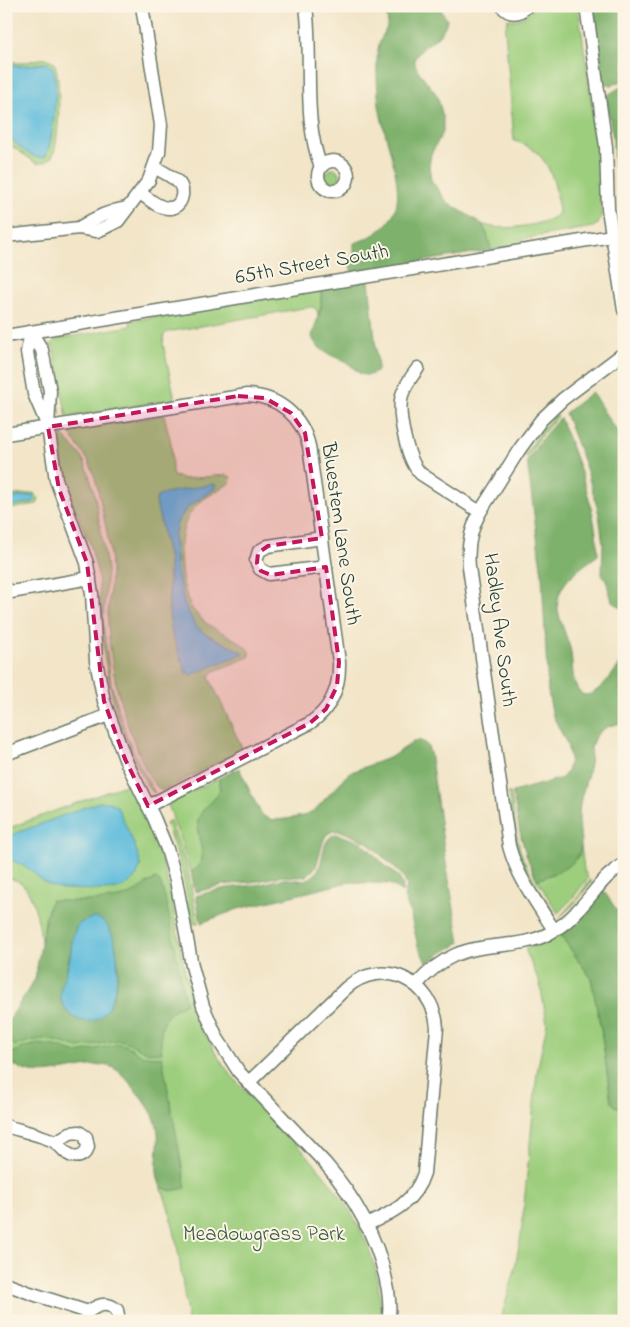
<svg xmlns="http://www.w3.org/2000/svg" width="630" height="1327" font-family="'Indie Flower',sans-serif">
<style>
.green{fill:#9dce7d;stroke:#5e8658}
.forest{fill:#7eb16c;stroke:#4e7750;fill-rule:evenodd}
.water{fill:#5dbcdc;stroke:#3e7c88}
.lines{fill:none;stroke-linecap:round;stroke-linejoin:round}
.minor-casing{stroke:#697868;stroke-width:15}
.minor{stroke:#fff;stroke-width:12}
.marked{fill:#c2185b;fill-opacity:0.2;stroke:#c2185b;stroke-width:4;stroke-dasharray:10 6;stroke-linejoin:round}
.labels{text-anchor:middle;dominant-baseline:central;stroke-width:4;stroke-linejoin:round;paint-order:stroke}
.street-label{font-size:21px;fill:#1f3d34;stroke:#fcf5e5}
.park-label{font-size:21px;fill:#385a43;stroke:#fcf5e5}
</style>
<rect width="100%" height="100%" fill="#fcf5e5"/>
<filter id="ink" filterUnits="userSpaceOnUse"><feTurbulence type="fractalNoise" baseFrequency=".02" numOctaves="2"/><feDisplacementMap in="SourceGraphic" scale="10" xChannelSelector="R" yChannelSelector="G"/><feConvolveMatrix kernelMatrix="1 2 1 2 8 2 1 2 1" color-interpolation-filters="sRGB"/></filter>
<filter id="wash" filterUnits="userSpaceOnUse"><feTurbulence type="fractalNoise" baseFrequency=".0096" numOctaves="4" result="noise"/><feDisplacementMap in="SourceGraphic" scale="20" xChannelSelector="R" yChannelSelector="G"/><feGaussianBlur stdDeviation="1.12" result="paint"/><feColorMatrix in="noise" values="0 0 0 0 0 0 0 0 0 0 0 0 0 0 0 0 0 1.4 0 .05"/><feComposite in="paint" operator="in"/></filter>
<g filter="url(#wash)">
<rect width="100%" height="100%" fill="#f2e5c8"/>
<g class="green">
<path d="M534,6H578L599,154L601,218L598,224L593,227L522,239V244L491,250L487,234L482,224C498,232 547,226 559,213C556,181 549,150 514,141L505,29L508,19C520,21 527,16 534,6Z"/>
<path d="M6,58C11,61 16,63 21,63C30,62 48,54 54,63C62,74 59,144 53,155C49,161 43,164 36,163L6,142V135L14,141L44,63L20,66L6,63Z"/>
<circle cx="333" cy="176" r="7"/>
<polygon points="321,289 321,305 318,317 317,310 313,307 309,307 167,332 164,335 163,344 175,399 67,417 66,413 53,346 48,346 57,339 131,326 130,321"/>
<polygon points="50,350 61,415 58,410 48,351"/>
<path d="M164,415L171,443L172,472L173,476L185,479L226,475L231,477L230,483C217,491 199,500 191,512C175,535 179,581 190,605C194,612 199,617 205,622C215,631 249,643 250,654L249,657L214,671L209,677L243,750L162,791C149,782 143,763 137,749C120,709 110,667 108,624C107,606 111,588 111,570C111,547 104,518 99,495C97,484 94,473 89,462C85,454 70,438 69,431Z"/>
<polygon points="555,415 558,416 542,434 526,458 525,455 543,428"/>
<polygon points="62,434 82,457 88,471 95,496 107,569 103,622 111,683 126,734 141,768 155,793 149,789 134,760 121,728 113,700 104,654 98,575 90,544 71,500 64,476 60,440"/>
<polygon points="34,493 39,498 37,504 6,510 6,507 33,502 33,495 6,499 6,496"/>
<path d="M219,778C226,800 201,802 198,822C195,839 213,862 191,872L168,804Z"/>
<path d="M127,783C144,816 160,848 168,884C181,938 183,995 211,1045C227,1074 250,1097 273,1120C317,1164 361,1210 376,1272C380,1288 380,1305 381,1321H188C181,1277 178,1228 161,1187L163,1188L158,1118L116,1059L15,1064L18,1066H10L6,1070V1027L55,957L44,929L41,942C40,927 34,893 21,883C17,880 11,879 6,877V829L125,785Z"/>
<path d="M508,793H511C514,814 515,837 523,858C531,878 543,895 554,913L553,915C543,900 532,885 525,869C514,845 512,819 508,793Z"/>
<polygon points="170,820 187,867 198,923 193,924 181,867 166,823"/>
<path d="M581,846L584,870L588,878L572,899L558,913L537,880C552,874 580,866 581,846Z"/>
<polygon points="590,880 592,881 577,901 559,918 578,897"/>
<polygon points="560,934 591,978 601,1029 611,1101 615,1106 624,1107 622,1117 624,1321 500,1321 514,1273 521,1235 537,1072 547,1023 540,984 525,949 546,942"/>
</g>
<g class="forest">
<path d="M381,6H439L447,20C443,40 422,43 414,60L417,69L437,95L443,117V132L431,154L429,166L431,180L447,202L482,224L487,234L491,250L352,273L349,260L354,254V243C372,238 391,226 396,207C404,178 379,127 378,95C377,80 376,63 378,49C381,30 396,28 381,6Z"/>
<polygon points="593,6 624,6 624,80 612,85 604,83"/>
<polygon points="624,85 624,173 614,167 613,139 606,96"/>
<path d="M369,281L378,368L376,372C372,375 367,376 361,374C357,372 353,367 349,364C336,356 316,352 312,336L321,308V289Z"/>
<polygon points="592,392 611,423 624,438 624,610 612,601 606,580 602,574 603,544 599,514 586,468 565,413"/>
<path d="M560,418C578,462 596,507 598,555C581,568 563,578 558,599C555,611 566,635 570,647C573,660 571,676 577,688C588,712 618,667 624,658V723C608,724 593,732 591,749C590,755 591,762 589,768C586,786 579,797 579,817C578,828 584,845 579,855C572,868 550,875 537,880C522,851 518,825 513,792L562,778L567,772L570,759L567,744L553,716L548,692L542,575L527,461L544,436Z"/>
<path d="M415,741C423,739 428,745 430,752L446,863L460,943L455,944V946L441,953L427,964L418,946L410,912L404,897L407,886L403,876L367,842L341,831H333L326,835L323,842L316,867L307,876L298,877L281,876L258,881L223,885L196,892L195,891L191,872C213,863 195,839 198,822C201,802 226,800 219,778L239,768L255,802L263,816L273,820L286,819L303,816L315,810L349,773L391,757Z"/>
<path d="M336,834L361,842L371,851L388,868L399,877L403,886L402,893L395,887L389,884L349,882L238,909L201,923L196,896C205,893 214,891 222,889C235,886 248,887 261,884C268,883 276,880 283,879C293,878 301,883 310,878C328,868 317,840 336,834Z"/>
<path d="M156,879C157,879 158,880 159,881C167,889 180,983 186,1003C161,1015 159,1027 162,1053L146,1052L127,1042L119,1040L79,1048L56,1041L43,1039L30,1041L16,1046L6,1039V1025L35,979L46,915L51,900C69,902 113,902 129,895C139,891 146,882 156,879ZM92,918L110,929C114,944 119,960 118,975C117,994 107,1021 85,1021L66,972L75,930L80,923Z"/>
<path d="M603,890L614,906L624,916V1107C618,1108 614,1107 611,1101L601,1029L591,978L560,934L584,914Z"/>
<path d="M37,1044L52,1045L77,1053L119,1044L126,1045L144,1056L162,1057L186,1188L171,1191L161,1187C151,1166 163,1144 156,1123C153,1112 144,1100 136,1091C130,1083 119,1068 108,1066C81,1060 24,1091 9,1055L22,1048Z"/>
</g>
<g class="water">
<path d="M6,63L20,66L47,63C52,66 54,70 55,76C57,90 53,147 45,157C31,161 17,143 6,135Z"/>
<polygon points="213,484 216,485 214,489 187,508 177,523 174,537 177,570 184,603 195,625 204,633 244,653 191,675 186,672 172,634 169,611 169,561 156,502 157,497 165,493"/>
<polygon points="33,495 36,498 33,502 6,507 6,499"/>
<polygon points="99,802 109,802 117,806 135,846 141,865 136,877 124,887 117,889 103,890 62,889 51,886 41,880 32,871 23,865 6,858 6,837"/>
<path d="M92,918C127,914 127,1028 84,1021C77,1020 72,1017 68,1012C53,995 65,980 69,962C72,951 71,938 76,928C79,922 86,920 92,918Z"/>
</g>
</g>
<g filter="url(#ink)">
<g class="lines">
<defs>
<g id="minor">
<path d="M306,6C313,57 302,119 321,167"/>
<path d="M502,6C509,15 519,15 527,6"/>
<polyline points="586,6 606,147 608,209 624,310"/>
<circle cx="333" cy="176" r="15"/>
<path d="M140,193C148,198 158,208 168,208C181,209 187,191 178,182C172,176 162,172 155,167"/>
<path d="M79,228C94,218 109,211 127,208"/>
<polyline points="6,236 79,228 97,231 104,228 118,221 149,180 159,152 161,125 142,6"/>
<path d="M31,332L42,350L50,391L48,427L56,480L87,563L92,594L96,661L104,701L125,759L154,818L167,849L176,880L192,966L203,1006L217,1038L239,1072L325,1163C356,1199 380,1243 388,1290C389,1301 391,1310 388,1321"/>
<polyline points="31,332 27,352 34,394 46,422"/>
<polyline points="6,336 624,234"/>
<path d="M418,368C412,376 405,385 402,395C397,413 407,461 421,474L480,512"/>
<path d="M6,434L247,395C278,396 302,416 309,446L339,662C340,687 331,709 310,723L148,806"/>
<polyline points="322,538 268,546 259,551 256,561 260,569 269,574 326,567"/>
<polyline points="6,589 11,592 90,578"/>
<polyline points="6,754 109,715"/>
<path d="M554,930C537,903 517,877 509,846L469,567C467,547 470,530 480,512L519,450L541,420L563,399L624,353"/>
<path d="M416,985C427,973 439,962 455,955C484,942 519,949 548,934C559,928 570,920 578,910C594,894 603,876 624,864"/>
<path d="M248,1083L346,988C383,956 434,981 437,1028L424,1173C415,1202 392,1213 366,1225"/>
<path d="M6,1126C18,1130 46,1136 55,1142C62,1146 65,1155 73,1156C81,1158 86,1153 88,1147L86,1137L79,1132L70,1133L56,1142"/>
<polyline points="6,1284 30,1293 88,1312"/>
<path d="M88,1312C97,1305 107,1301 117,1310L119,1321"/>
</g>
</defs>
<use href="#minor" class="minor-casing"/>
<use href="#minor" class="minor"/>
</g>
</g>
<path class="marked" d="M238,396L265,398L291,413L305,433L322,538L268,546L258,553L257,563L261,571L271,575L326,567L339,662L337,686L326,709L310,723L148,806L125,759L104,701L87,563L59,489L48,427Z"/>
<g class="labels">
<g class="street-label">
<text transform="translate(312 265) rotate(-10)">65th Street South</text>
<text transform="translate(340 534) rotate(82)">Bluestem Lane South</text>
<text transform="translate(499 630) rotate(83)">Hadley Ave South</text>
</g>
<g class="park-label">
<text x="264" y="1235">Meadowgrass Park</text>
</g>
</g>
<rect width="630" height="1327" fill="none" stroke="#fcf5e5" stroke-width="25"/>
</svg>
